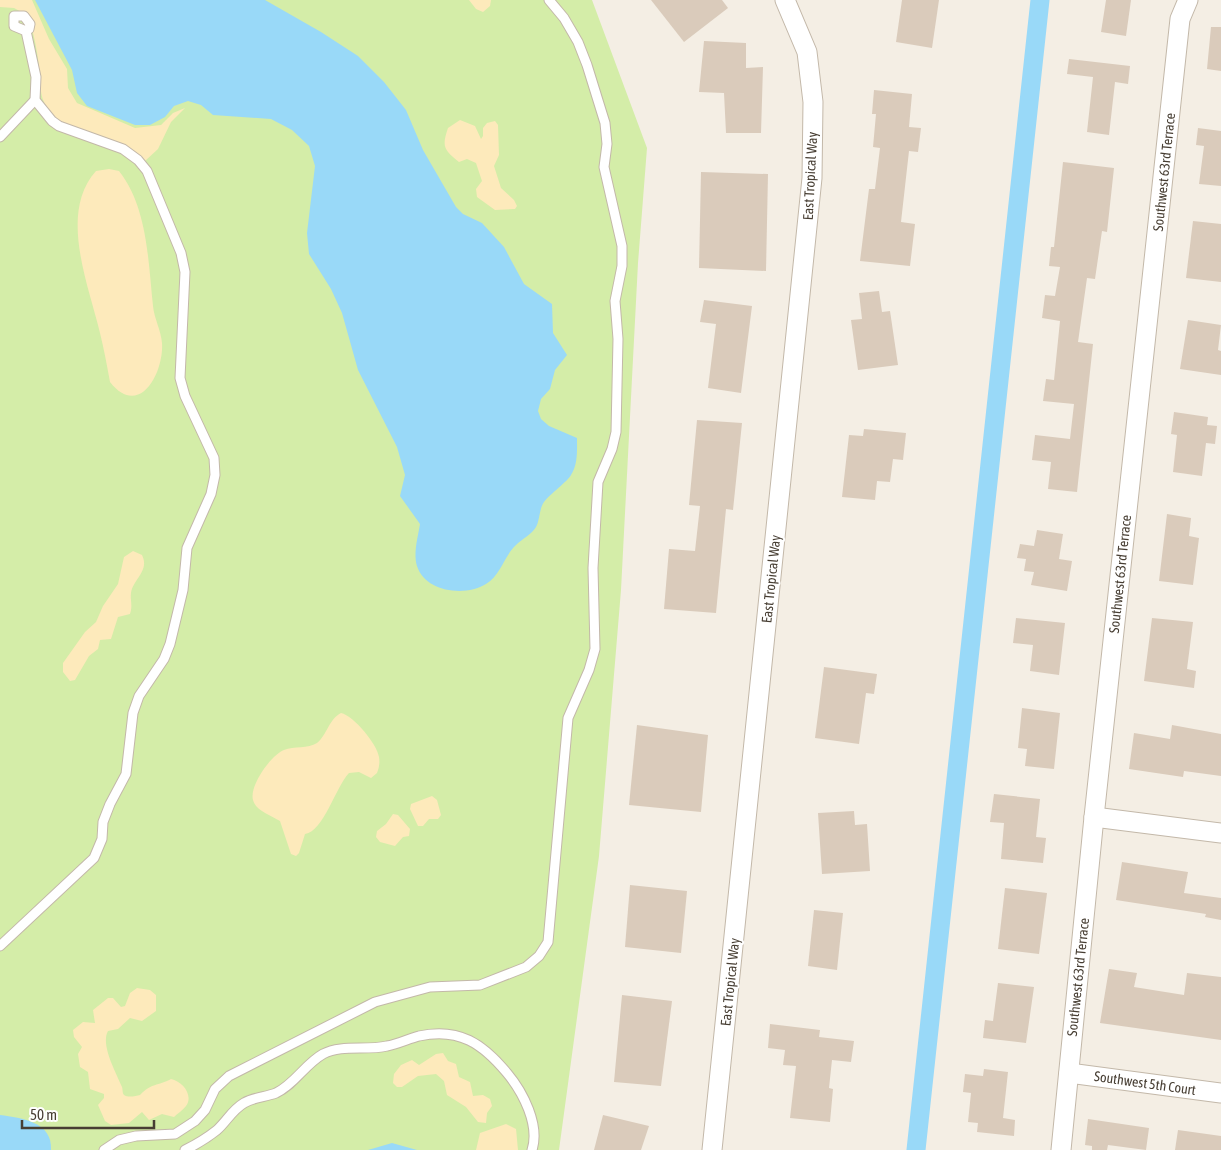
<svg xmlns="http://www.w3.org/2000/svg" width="1221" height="1150" font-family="'Asap Condensed',sans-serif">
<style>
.green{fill:#d4eda8}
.sand{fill:#fdeabb}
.water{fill:#99d9f8}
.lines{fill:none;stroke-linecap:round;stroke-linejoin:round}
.canal{stroke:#99d9f8;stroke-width:19}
.building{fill:#dacbbb}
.lane-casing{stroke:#c3b8a9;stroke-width:11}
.street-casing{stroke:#c3b8a9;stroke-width:21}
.lane{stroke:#fff;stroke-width:9}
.street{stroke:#fff;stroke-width:19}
.labels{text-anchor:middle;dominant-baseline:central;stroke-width:4;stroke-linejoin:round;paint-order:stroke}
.street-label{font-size:14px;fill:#473e33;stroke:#fff}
</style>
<rect width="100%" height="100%" fill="#f4eee4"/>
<polygon class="green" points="0,0 592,0 647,148 638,263 621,590 599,856 559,1150 0,1150"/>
<g class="sand">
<path d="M0,0H32L49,39L67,69L68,88L77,103L135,128L161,125L173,113L185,108L171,122L158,149L145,161C116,131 58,138 44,102C40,94 41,85 40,76C38,56 35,34 27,15L14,8L0,7Z"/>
<polygon points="469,0 491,0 490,6 483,12 476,9"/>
<path d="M460,120L475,126L481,139L483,136V128L487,123L495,121L498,125L499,155L494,166L501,188L514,200L517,206L515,209L495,210L477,197L476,189L482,181L476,163L467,159L459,162C445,150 441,148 448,128Z"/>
<path d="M109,169L119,171C148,208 148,261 153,306C154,318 161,330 162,343C164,373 139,419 110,382C107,366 104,349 100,333C89,286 58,213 96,171Z"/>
<path d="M133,551L142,555C150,571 133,579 131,593C130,600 133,606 130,614L118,617L111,639L100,640L98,649L89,656L75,680L70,681L63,672V663L85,632L96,622L103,606L118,584L124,557Z"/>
<path d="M341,713C354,716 377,744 379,757C380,763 379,768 377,773L371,778L359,772L349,773C335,788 324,831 305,834L299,853L296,856L291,854L280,821C271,815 256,811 253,800C249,786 271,755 284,750C294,746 308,749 317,743C327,735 329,719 341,713Z"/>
<polygon points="432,796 437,800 441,815 438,819 429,819 423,826 418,826 410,809 411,804"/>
<polygon points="393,814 398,815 410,829 409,836 403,837 395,846 380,842 376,837 377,831 386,824"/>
<path d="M137,988L150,990L156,995V1011L142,1021L130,1018L118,1029L108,1031C100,1045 117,1074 122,1087C123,1090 122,1092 124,1095C128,1098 136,1096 140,1095C151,1083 158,1086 171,1079C182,1081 194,1095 186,1106C183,1110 177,1114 174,1117L162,1114L149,1120L142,1112L129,1123L111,1125L105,1121L98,1105L104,1098V1094L90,1089L88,1072L80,1067L78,1054L82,1047L74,1037L73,1030L83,1022L95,1023L93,1010L108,998H113L121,1007L125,1006L130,993Z"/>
<polygon points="443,1053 448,1061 456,1064 459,1077 470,1082 473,1096 483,1095 490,1099 492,1106 487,1113 486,1123 478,1122 466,1107 447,1095 444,1081 436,1074 418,1076 402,1087 397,1087 393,1083 394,1074 401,1065 412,1060 419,1065 436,1054"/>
<polygon points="506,1124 516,1129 518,1150 476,1150 480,1133"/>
</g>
<g class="water">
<path d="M35,0H265L321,32L358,56L384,82L406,110L423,150L456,207L463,214L482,223L504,247L524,284L552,304L553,333L567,355L555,370L550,389L541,399L538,411L541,419L549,426L577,438C577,451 578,464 571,475C568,481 550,494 544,502C539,509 540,520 536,527C532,534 522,539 516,545C504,556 501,575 486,584C465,597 425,592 417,566C413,553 418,537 420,524L400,496L405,475L397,447L358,370L342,313L331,289L309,254L307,233L315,166L309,146L292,130L271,119L213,115L201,105L188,101L174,106L165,117L150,125H135L87,106L77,93L72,70Z"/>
<path d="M0,1115C22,1118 53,1122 51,1150H0Z"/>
<polygon points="392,1143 417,1150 368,1150"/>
</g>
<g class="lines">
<polyline class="canal" points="916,1150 1040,0"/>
</g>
<g class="building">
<polygon points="651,0 722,0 728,8 684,42"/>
<polygon points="902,0 939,0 932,48 896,42"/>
<polygon points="1106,0 1131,0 1126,36 1101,32"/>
<polygon points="1211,27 1221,27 1221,71 1207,69"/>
<polygon points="704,41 746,43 746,68 763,67 761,133 726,133 724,93 699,92"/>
<polygon points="1069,59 1130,66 1128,84 1115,82 1109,135 1087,132 1093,77 1067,74"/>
<polygon points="874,90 912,94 909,127 921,128 918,152 909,151 901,222 915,224 910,266 860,261 869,189 875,189 880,148 873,147 876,114 872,114"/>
<polygon points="1198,128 1221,131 1221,186 1199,184 1204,146 1196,145"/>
<polygon points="1063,162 1114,168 1107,232 1102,231 1095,279 1087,278 1078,342 1093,344 1077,492 1048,489 1051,462 1032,460 1035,435 1070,439 1074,404 1043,401 1046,379 1054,380 1060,321 1042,318 1045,295 1055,296 1060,267 1049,266 1051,247 1054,247"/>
<polygon points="701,172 768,174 766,271 699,268"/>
<polygon points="1193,221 1221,224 1221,282 1186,278"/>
<polygon points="879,291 882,312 890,311 898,365 858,370 851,320 862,319 859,293"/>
<polygon points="704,300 752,306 741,393 708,388 716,324 700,322"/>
<polygon points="1188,320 1221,325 1218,350 1221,351 1221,375 1180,369"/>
<polygon points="1174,412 1208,417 1207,425 1217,426 1215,444 1206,443 1202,476 1173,472 1177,435 1171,434"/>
<polygon points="697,420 742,423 733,510 726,509 716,613 664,609 669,549 695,551 700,506 689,505"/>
<polygon points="864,429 906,433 903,460 893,459 890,482 877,481 875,500 842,497 849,435 863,436"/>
<polygon points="1167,514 1191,518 1189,536 1199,538 1193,585 1159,581"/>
<polygon points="1037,530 1063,534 1059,559 1072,561 1067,591 1031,585 1034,572 1024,571 1026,559 1017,558 1020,544 1034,546"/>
<polygon points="1016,618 1065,623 1059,675 1030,671 1033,645 1013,643"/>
<polygon points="1152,618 1193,622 1187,669 1196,671 1194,688 1144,681"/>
<polygon points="824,667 877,674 874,694 866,693 859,744 815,738"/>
<polygon points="1022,708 1060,713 1054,769 1025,766 1027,749 1018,748"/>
<polygon points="637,725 708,735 701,812 629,805"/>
<polygon points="1172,725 1221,734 1221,776 1184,771 1183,777 1129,769 1134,733 1170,739"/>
<polygon points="994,794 1040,799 1036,837 1046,838 1043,863 1001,859 1004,823 990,822"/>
<polygon points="854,811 855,825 867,824 870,871 822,874 818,813"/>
<polygon points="1122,862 1188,872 1184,893 1221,898 1221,920 1205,917 1206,914 1116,900"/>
<polygon points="630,885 687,891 681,953 625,947"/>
<polygon points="1005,888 1047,893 1039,954 998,949"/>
<polygon points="814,910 843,913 837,970 808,966"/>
<polygon points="1109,969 1137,973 1134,987 1184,995 1187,973 1221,977 1221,1040 1100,1023"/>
<polygon points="998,983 1034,987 1026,1043 983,1038 985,1020 993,1021"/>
<polygon points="622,995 672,1001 661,1086 614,1082"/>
<polygon points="770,1024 820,1030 819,1037 854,1041 851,1062 832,1060 829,1088 833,1089 830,1122 790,1118 796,1066 783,1065 785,1050 768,1048"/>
<polygon points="984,1069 1008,1072 1003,1118 1015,1120 1014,1136 977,1132 978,1123 968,1122 971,1093 963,1092 965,1074 983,1076"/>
<polygon points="603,1115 649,1126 641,1150 594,1150"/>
<polygon points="1088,1119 1149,1128 1146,1150 1108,1145 1107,1150 1092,1150 1092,1146 1085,1145"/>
<polygon points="1178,1130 1221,1136 1221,1150 1175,1150"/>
</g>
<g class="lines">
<defs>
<g id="lane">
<polyline points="0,137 35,100"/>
<polyline points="0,946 94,858 102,839 103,822 110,804 126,774 133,713 139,696 164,659 170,644 183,590 187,548 211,494 215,475 214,458 185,396 180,378 185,272 181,253 147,171 138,160 123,149 59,126 52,121 35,100 36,77 26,31 29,29 30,24 24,16 14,16 14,26 26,31"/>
<polyline points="104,1150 119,1140 136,1136 175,1134 195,1121 205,1110 215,1089 229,1076 375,1002 430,987 480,985 526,967 539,956 548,942 568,718 589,670 595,649 593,568 598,482 612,449 616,432 618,339 615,301 622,266 622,246 604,167 607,144 605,123 587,65 578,42 564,18 549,0"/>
<path d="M185,1150C197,1144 207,1138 217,1130C227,1121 232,1110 244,1103C254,1097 266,1097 276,1093C295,1084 305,1064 323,1054C342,1044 366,1051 387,1046C398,1044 408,1039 419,1036C459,1027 483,1044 507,1073C523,1092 540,1125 532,1150"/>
</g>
<g id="street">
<polyline points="1094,817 1221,833"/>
<polyline points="1069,1073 1221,1093"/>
<polyline points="712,1150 812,178 813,102 807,52 785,0"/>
<polyline points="1061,1150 1094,817 1180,19 1188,0"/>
</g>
</defs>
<use href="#lane" class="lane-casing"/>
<use href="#street" class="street-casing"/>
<use href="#lane" class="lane"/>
<use href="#street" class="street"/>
</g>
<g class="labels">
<g class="street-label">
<text transform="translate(1164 172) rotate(-84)">Southwest 63rd Terrace</text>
<text transform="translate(810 176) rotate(-87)">East Tropical Way</text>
<text transform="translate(1120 574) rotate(-84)">Southwest 63rd Terrace</text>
<text transform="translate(771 579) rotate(-84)">East Tropical Way</text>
<text transform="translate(1078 977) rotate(-84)">Southwest 63rd Terrace</text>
<text transform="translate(730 982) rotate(-84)">East Tropical Way</text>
<text transform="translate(1145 1083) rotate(8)">Southwest 5th Court</text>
</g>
</g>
<path d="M22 1120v8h132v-8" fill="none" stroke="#473e33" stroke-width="2.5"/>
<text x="30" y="1120" font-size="15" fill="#473e33" stroke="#ffffff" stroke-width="4" paint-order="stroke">50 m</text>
</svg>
